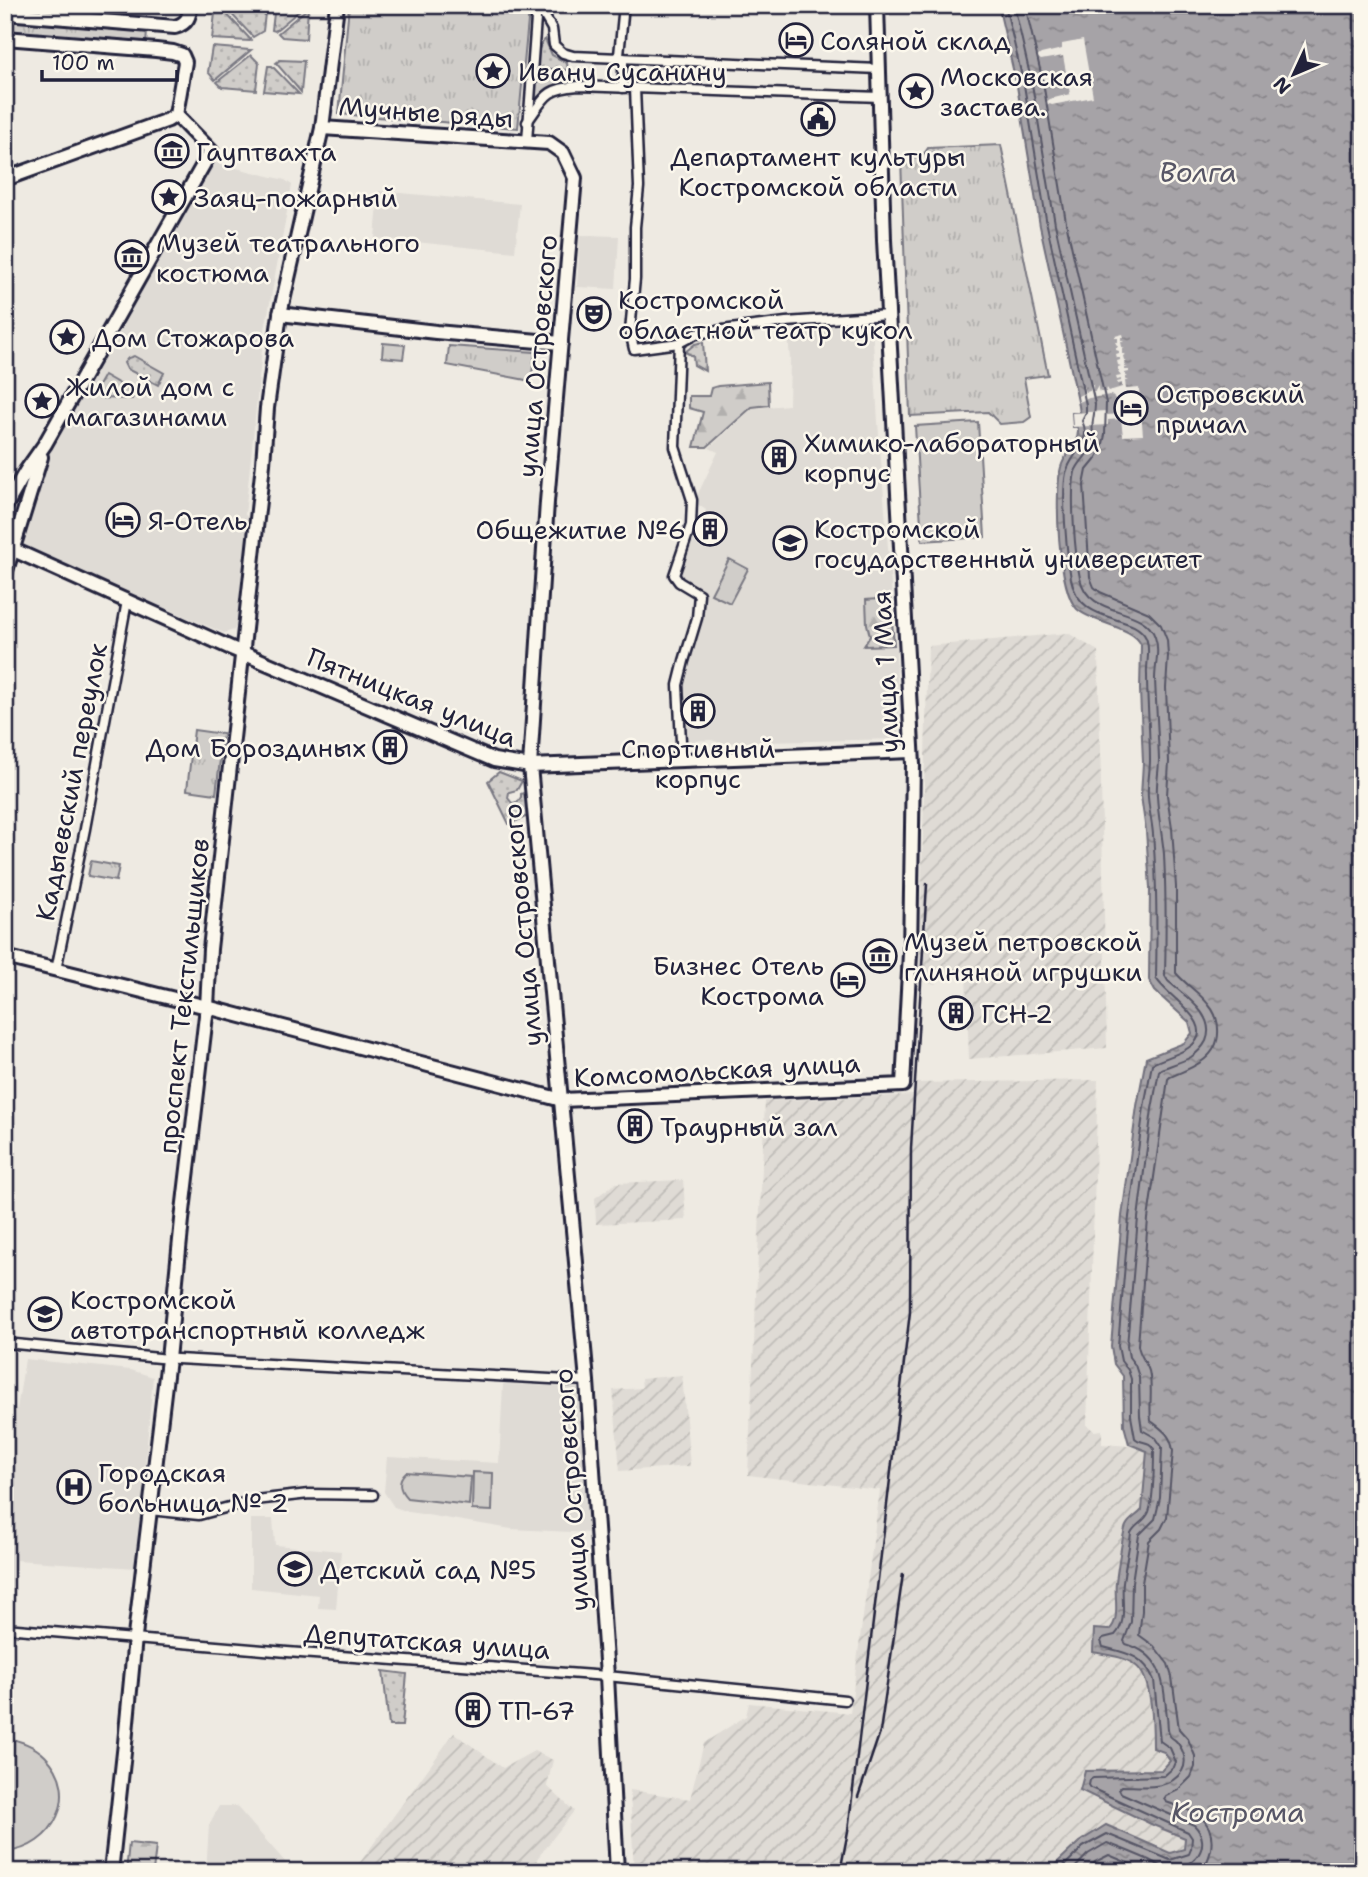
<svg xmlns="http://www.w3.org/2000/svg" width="1368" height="1877" font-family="'Shantell Sans',sans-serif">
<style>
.built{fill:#dfdbd5}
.industrial{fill:url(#industrial-furrows)}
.grass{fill:url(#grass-dots);stroke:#797882;stroke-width:2}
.forest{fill:url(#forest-firs);stroke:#797882;stroke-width:2}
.park{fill:url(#park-tufts);stroke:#797882;stroke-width:2}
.garden{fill:#d0cdc9;stroke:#797882;stroke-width:2}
.water{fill:url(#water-ripples);stroke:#716f7c;stroke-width:2}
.pier{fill:#eeeae2}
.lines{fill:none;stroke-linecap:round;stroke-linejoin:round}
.shore{stroke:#575666;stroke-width:2}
.street-casing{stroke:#22223b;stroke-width:13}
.secondary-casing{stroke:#22223b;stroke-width:18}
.street{stroke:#fbf7ec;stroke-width:8}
.secondary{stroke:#fbf7ec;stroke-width:12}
.rail{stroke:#22223b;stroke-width:2.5}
.labels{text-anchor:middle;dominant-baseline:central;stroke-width:5;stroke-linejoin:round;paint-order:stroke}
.poi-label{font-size:26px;fill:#22223b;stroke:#fbf7ec;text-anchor:start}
.street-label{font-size:26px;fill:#22223b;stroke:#fbf7ec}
.water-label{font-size:28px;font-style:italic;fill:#575666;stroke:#fbf7ec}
</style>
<defs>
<pattern id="industrial-furrows" width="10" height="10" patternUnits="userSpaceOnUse" patternTransform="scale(1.75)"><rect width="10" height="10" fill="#dfdbd5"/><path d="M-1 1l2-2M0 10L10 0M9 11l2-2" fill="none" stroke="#bfbcb8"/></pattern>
<pattern id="grass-dots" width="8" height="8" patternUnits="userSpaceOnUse" patternTransform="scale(1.75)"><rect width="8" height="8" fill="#d0cdc9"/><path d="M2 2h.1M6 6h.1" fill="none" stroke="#b2b0ae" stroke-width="1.8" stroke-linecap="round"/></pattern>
<pattern id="forest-firs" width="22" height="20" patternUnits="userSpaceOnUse" patternTransform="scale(1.75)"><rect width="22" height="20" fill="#d0cdc9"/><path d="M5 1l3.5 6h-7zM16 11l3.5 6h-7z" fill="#b2b0ae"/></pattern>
<pattern id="park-tufts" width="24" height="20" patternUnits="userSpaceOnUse" patternTransform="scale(1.75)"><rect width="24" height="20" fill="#d0cdc9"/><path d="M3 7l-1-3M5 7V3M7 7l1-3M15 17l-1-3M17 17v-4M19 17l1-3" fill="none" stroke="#b2b0ae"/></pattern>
<pattern id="water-ripples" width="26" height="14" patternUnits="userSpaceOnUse" patternTransform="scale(1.75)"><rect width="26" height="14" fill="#a6a3a7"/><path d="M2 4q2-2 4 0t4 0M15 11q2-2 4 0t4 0" fill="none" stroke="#878489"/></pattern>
</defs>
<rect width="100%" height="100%" fill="#eeeae2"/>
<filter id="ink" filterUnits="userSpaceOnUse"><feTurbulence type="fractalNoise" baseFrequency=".0143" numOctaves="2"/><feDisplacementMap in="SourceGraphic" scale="14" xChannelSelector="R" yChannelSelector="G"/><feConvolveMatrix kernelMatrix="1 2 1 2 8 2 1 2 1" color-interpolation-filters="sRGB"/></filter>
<g filter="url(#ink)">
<g class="built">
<polygon points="216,163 285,180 292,185 263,340 245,515 249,517 239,621 234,630 224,633 28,550 24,547 23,542 47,457 209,167"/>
<polygon points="379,191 520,204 515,252 375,238"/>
<polygon points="580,235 619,236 616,289 577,287"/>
<polygon points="872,324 878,422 896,648 899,739 720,743 712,740 687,741 684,682 705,591 678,576 706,510 694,502 718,452 709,448 753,408 789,405 790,359 788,336 799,328"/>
<polygon points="25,1359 131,1370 153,1377 136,1568 16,1560 11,1611 5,1612 5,1408 17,1409"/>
<polygon points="503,1384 581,1387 592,1533 511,1529 409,1512 394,1507 384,1492 387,1457 499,1463"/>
<polygon points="251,1519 273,1519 275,1545 341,1551 336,1609 318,1608 319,1595 251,1588"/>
<polygon points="219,1806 236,1806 294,1872 206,1872 209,1825"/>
</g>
<g class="industrial">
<polygon points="1068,633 1098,651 1107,1048 969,1059 966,975 935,975 936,984 927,983 926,978 919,979 928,646"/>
<polygon points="1098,1080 1087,1425 1094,1431 1102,1430 1102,1444 1131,1446 1143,1448 1147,1451 1142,1510 1124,1532 1116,1580 1116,1610 1114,1625 1109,1630 1095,1630 1093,1652 1129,1661 1141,1670 1147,1681 1153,1733 1153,1748 1164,1752 1170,1761 1162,1770 1085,1771 1080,1790 1153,1825 1186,1838 1184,1849 1171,1853 1106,1825 1047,1872 634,1872 630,1790 690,1799 704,1743 746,1716 749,1703 850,1713 880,1490 748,1475 765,1101 915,1095 916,1083"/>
<polygon points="683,1180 686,1220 596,1224 595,1198 616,1183"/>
<polygon points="682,1375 690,1466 620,1471 613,1390 642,1388 641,1379"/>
<polygon points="454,1733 503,1768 534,1751 553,1760 547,1786 574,1811 536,1860 549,1872 353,1872"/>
</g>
<g class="grass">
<polygon points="266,5 263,31 253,37 224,6"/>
<polygon points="275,5 301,5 305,6 275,31 272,30"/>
<polygon points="221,8 251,40 250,41 212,39 215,13"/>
<polygon points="308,8 306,39 282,37 278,33"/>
<path d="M545,39L552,55L567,63L568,70L535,68C536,56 538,48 545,39Z"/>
<polygon points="212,47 250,50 251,50 215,80 208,72"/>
<polygon points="251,55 259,63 256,90 222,87 217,82"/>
<polygon points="280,60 304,61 301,92 276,63"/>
<polygon points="268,66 272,66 299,94 264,91"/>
<path d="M535,78L567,80V83C544,85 548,95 533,104Z"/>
<polygon points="703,342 705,371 694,365 693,356 685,352 695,344"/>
<polygon points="134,356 164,373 158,385 127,369 124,363 128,358"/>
<polygon points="104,375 135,393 132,399 100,398 102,393 95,391"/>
<polygon points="499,772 522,781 517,790 509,792 508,798 512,803 518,802 521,797 521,794 526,792 528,816 509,824 488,781"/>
<polygon points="383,1671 407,1674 402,1726 389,1726"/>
</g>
<g class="forest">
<polygon points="768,382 769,405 752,407 707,447 694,447 703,412 689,408 689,396 709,396 711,388 718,386"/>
<polygon points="890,598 894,645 864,646 870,636 867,624 866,600"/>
<polygon points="129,1843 156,1846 153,1872 126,1872"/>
</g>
<g class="park">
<polygon points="349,5 481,5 529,10 518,128 339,114"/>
<polygon points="5,19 147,31 146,45 5,32"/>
<path d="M1001,145L1048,375L1024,378L1031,417L1024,422L1000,424L988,412L910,416L901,158C914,158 921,160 928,148Z"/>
<polygon points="383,343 405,345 403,359 382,357"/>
<polygon points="449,346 535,352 531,381 447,365"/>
<polygon points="194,730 223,734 216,794 187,790"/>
<polygon points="91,861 119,866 116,881 88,876"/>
</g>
<g class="garden">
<polygon points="978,422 985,537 922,541 915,426"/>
<polygon points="729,559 748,569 730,603 711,594"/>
<path d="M406,1472L471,1477L469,1505L407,1498C399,1490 397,1480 406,1472Z"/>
<polygon points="473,1472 493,1473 492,1511 472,1510"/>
<path d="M5,1737C20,1741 34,1745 45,1756C82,1792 54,1849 5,1852Z"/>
</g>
<path class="water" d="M998,5H1363V1872H1047L1079,1842L1106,1825L1170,1853L1184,1849L1185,1838L1153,1825L1080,1790L1085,1771L1162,1770L1170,1761L1164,1752L1153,1748C1153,1728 1153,1677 1135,1665C1124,1656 1106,1655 1093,1652L1094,1629L1109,1630C1121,1620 1114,1597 1116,1582C1117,1573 1123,1532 1126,1526C1129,1519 1137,1516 1142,1510L1147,1451L1129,1444L1124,1425L1123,1376L1114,1364L1111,1346L1122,1216L1137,1106L1146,1058L1184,1043L1192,1033L1189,1022L1155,991L1149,980L1150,888L1146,831L1141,796L1143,762L1140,690L1141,645C1135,627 1092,623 1077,609C1058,591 1054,491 1061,467C1065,452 1079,445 1078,429L1077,427H1073L1072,413H1080L1079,406L1040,226L1017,86Z"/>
<g class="pier">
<polygon points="1083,40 1093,97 1052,105 1045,103 1050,99 1070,94 1067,78 1013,87 1012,82 1035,78 1035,74 1044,72 1045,76 1066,72 1063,56 1041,60 1037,57 1041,54 1062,49 1062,44"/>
<polygon points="1123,334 1124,337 1121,337 1121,340 1124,342 1121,342 1122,347 1125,348 1122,349 1122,354 1126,354 1123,356 1124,360 1127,362 1124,362 1125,367 1128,368 1125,368 1125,370 1129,370 1129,372 1125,373 1125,375 1128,377 1125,377 1125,379 1129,381 1125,381 1126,389 1139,388 1143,435 1123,436 1121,419 1108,420 1108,425 1073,427 1072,413 1106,411 1107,415 1121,414 1120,403 1111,395 1089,398 1079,402 1078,396 1084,393 1083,386 1084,386 1086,392 1090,391 1091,385 1093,385 1093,391 1095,391 1098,386 1098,392 1099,389 1100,392 1106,392 1107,388 1109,391 1122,387 1122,383 1118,384 1117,382 1121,381 1121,379 1117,380 1116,377 1121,376 1118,372 1121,370 1118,370 1118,367 1121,366 1118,365 1117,361 1120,360 1120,358 1117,358 1116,354 1119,353 1119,351 1116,350 1116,348 1118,347 1115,342 1118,342 1118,338 1115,338 1115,336"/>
</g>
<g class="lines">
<g class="shore">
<path d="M1005,5L1024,85L1047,225L1086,405V413L1082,421C1093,442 1071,453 1066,473C1061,496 1067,554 1071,579C1080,627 1134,612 1146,638C1151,650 1146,663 1147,675C1147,703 1150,732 1150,760C1150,772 1147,785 1148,797C1149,810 1152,822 1153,834C1157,882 1157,930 1156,978C1165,996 1223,1026 1188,1048C1178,1055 1163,1058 1152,1064L1144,1107L1129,1217L1118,1346L1121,1361L1128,1370L1131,1379V1416L1135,1438C1141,1444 1149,1440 1154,1449C1154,1465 1154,1498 1149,1512C1145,1522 1135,1524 1131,1533C1129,1550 1125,1566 1123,1582C1121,1600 1128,1622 1115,1635L1103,1638L1101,1641L1103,1647C1127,1653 1144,1655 1154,1680L1160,1741L1170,1748L1176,1762L1174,1767L1164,1776L1093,1778L1090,1780L1089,1785L1091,1788L1188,1832L1192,1838L1191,1849L1189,1854L1170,1860L1107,1834L1083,1847L1058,1872"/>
<path d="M1014,5L1032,84L1055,224L1095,404C1095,410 1094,414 1093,420C1091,431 1096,439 1089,450C1085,459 1078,463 1075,472C1070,495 1075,555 1080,578C1088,619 1144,604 1155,637C1160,651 1155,665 1155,679C1156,705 1158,732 1159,759C1159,771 1156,783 1157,796C1158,815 1162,834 1164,854C1166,894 1166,935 1165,976L1168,981C1183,995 1217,1015 1206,1041C1203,1047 1197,1053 1191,1057C1182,1062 1171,1065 1161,1069L1159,1071L1152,1109L1138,1218L1127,1346L1129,1357L1135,1365L1139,1377L1140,1416L1142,1430L1156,1438L1162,1447L1160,1498L1155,1519L1139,1535L1132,1582L1131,1622L1124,1641L1126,1644C1164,1655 1163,1683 1167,1717C1168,1722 1167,1729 1169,1734C1171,1739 1172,1737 1176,1741C1183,1749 1188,1761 1182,1771C1169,1791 1143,1786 1122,1786L1119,1789L1121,1793L1194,1825C1214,1844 1194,1871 1169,1868C1162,1868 1155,1863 1149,1860C1135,1854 1121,1848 1107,1843L1088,1854L1071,1872"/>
<path d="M1025,5L1043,82L1066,222L1106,403L1105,435L1102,448L1096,459L1087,470L1084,485L1090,577L1094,587L1100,592L1149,613L1161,625L1167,640L1168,656L1166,688L1169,762L1167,795L1172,828L1176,887V973C1185,984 1199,992 1208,1004C1214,1011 1218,1020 1218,1029C1220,1058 1192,1068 1170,1077L1168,1079L1148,1219L1138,1345C1139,1355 1146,1361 1149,1371C1153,1387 1149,1405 1151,1421C1163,1430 1171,1435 1173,1451L1167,1517L1161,1529L1149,1541L1142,1583V1611L1139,1635L1154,1646L1168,1664L1172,1677L1179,1729L1188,1739L1195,1756V1767L1191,1777L1178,1790L1166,1796L1164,1799L1166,1802C1191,1810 1216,1817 1211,1849C1209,1859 1206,1866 1197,1872"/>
<polyline points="1086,1872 1095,1862 1109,1855 1149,1872"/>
</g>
<defs>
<g id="street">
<polyline points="538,5 552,29 554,45 563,53 573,56 879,69"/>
<polyline points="615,58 619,55 624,5"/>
<polyline points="623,88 623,58"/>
<polyline points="635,88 639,187 635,227 635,279 630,331 634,349 679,343 696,334 730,329 786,322 888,315"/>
<path d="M527,122C546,96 545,89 578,86L880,97"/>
<polyline points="527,141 537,5"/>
<polyline points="679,343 675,447 692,500 691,525 674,575 679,582 699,594 697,618 684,661 678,685 682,760"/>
<polyline points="56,970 85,829 127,601"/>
<polyline points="5,1343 159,1358 587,1381"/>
<polyline points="149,1510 199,1515 255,1500 309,1494 373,1495"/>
<polyline points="5,1628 287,1652 607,1676 845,1700"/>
</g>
<g id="secondary">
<path d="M5,13L175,27C188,23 189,17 191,5"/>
<polyline points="5,38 156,50 173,52 182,55 185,62 176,115"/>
<polyline points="322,128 549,143 563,153 575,178 547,502 530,766 587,1381 607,1676 617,1872"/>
<polyline points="5,179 168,120 176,115"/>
<polyline points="280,314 436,332 561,343"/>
<polyline points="5,507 26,471 45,444 211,151 176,115"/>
<polyline points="5,546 231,648 494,760 530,766 911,751"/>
<polyline points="5,574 41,457"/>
<polyline points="5,957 207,1007 562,1100 903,1085 910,953 913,764 884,240 877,5"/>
<polyline points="111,1872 125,1743 136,1627 168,1359 182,1220 207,1007 210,949 263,464 267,408 280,314 322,128 337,5"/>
</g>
</defs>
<use href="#street" class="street-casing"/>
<use href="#secondary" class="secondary-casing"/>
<use href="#street" class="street"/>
<use href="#secondary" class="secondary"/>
<g class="rail">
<polyline points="858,1797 880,1732 903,1574"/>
<polyline points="840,1872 848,1831 910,1312 911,1148 927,884"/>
</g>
</g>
</g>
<defs>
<symbol id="hotel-ring" viewBox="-11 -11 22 22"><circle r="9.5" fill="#fbf7ec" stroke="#22223b" stroke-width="1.5"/><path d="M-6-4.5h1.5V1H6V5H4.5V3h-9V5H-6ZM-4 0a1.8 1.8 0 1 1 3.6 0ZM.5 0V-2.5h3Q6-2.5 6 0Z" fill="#22223b"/></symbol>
<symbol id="sight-ring" viewBox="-11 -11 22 22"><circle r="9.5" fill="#fbf7ec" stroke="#22223b" stroke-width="1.5"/><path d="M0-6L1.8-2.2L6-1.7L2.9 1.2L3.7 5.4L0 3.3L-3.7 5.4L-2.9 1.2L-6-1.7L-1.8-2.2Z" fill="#22223b"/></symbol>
<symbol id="civic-ring" viewBox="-11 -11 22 22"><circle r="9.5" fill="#fbf7ec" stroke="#22223b" stroke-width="1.5"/><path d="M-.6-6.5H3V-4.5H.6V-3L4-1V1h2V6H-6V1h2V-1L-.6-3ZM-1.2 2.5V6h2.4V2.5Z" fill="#22223b"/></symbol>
<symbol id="museum-ring" viewBox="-11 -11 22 22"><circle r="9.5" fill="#fbf7ec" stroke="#22223b" stroke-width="1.5"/><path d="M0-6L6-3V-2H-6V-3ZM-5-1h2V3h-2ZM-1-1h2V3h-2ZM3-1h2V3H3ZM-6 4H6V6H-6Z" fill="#22223b"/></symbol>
<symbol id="theatre-ring" viewBox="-11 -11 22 22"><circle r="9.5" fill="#fbf7ec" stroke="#22223b" stroke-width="1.5"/><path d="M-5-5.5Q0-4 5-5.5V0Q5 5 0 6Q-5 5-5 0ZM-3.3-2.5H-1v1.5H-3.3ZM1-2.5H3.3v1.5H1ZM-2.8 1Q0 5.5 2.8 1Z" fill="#22223b"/></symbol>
<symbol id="building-ring" viewBox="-11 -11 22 22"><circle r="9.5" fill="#fbf7ec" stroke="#22223b" stroke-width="1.5"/><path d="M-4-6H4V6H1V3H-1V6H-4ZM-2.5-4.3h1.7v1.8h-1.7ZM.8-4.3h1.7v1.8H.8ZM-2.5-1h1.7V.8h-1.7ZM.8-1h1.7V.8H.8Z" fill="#22223b"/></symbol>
<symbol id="university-ring" viewBox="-11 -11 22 22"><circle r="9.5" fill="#fbf7ec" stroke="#22223b" stroke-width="1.5"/><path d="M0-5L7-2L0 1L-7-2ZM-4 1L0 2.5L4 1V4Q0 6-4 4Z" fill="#22223b"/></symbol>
<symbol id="hospital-ring" viewBox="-11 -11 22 22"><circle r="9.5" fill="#fbf7ec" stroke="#22223b" stroke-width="1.5"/><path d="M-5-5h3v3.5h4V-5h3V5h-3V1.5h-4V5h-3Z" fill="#22223b"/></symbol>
<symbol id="school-ring" viewBox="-11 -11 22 22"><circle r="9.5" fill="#fbf7ec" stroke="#22223b" stroke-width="1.5"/><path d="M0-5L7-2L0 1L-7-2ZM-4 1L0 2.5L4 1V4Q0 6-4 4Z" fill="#22223b"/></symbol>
</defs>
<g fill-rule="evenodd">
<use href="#hotel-ring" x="777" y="21" width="38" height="38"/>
<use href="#sight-ring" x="474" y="52" width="38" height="38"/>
<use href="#sight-ring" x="897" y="72" width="38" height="38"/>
<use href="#civic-ring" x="799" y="100" width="38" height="38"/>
<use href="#museum-ring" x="153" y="132" width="38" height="38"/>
<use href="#sight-ring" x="150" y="178" width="38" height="38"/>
<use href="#museum-ring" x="113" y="238" width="38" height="38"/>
<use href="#theatre-ring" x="575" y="295" width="38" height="38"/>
<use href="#sight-ring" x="48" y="318" width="38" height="38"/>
<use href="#sight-ring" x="23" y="382" width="38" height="38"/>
<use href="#hotel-ring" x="1112" y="389" width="38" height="38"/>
<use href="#building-ring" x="760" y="438" width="38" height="38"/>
<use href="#hotel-ring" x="104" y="501" width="38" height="38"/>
<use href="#building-ring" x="691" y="510" width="38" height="38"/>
<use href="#university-ring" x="771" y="524" width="38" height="38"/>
<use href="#building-ring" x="679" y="692" width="38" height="38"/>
<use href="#building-ring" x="371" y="728" width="38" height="38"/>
<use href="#museum-ring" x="861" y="937" width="38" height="38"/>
<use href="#hotel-ring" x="829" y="961" width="38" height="38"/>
<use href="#building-ring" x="937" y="994" width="38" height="38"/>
<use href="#building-ring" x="616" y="1107" width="38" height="38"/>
<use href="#university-ring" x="26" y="1295" width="38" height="38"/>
<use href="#hospital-ring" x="55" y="1468" width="38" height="38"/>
<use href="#school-ring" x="276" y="1550" width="38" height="38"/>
<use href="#building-ring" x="454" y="1691" width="38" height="38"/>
</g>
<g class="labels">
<g class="poi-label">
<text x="820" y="40">Соляной склад</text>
<text x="518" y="71">Ивану Сусанину</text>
<text x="940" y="76">Московская<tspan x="940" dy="30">застава.</tspan></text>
<text x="196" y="151">Гауптвахта</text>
<text x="818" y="156" text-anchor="middle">Департамент культуры<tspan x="818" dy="30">Костромской области</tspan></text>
<text x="194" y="197">Заяц-пожарный</text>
<text x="156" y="242">Музей театрального<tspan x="156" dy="30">костюма</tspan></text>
<text x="618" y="299">Костромской<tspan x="618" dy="30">областной театр кукол</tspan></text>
<text x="92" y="337">Дом Стожарова</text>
<text x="66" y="386">Жилой дом с<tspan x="66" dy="30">магазинами</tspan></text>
<text x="1156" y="393">Островский<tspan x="1156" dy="30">причал</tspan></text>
<text x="804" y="442">Химико-лабораторный<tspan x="804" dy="30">корпус</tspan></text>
<text x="148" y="520">Я-Отель</text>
<text x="814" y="528">Костромской<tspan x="814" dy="30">государственный университет</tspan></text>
<text x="686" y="529" text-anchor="end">Общежитие №6</text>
<text x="366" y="747" text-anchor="end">Дом Бороздиных</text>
<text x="698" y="748" text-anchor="middle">Спортивный<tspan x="698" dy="30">корпус</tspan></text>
<text x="904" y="941">Музей петровской<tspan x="904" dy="30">глиняной игрушки</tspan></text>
<text x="824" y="965" text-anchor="end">Бизнес Отель<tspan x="824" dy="30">Кострома</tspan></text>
<text x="981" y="1013">ГСН-2</text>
<text x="660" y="1126">Траурный зал</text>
<text x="70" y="1299">Костромской<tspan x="70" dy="30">автотранспортный колледж</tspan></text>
<text x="98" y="1472">Городская<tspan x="98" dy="30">больница № 2</tspan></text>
<text x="320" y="1569">Детский сад №5</text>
<text x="498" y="1710">ТП-67</text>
</g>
<g class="street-label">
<text transform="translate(426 112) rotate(4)">Мучные ряды</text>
<text transform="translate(537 356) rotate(-85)">улица Островского</text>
<text transform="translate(885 672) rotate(-93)">улица 1 Мая</text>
<text transform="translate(412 697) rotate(22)">Пятницкая улица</text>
<text transform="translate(71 782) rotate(-79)">Кадыевский переулок</text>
<text transform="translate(522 925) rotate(-95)">улица Островского</text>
<text transform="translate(183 996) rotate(-84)">проспект Текстильщиков</text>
<text transform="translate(717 1070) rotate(-3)">Комсомольская улица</text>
<text transform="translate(571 1490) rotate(-94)">улица Островского</text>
<text transform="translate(427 1641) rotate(4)">Депутатская улица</text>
</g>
<g class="water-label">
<text x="1198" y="172">Волга</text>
<text x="1238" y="1812">Кострома</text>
</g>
</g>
<rect width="1368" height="1877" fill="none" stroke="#fbf7ec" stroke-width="28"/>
<rect x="14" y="14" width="1340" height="1849" fill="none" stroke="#22223b" stroke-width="2.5" filter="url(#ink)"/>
<g transform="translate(1294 74) rotate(226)" stroke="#fbf7ec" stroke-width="5" paint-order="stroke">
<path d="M0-5L12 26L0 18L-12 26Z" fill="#22223b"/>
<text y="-10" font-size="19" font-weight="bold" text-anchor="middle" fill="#22223b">N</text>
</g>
<path d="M42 70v10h135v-10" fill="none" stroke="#22223b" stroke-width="3.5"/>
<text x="52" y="70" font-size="21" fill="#22223b" stroke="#fbf7ec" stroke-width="5" paint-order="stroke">100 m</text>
</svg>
